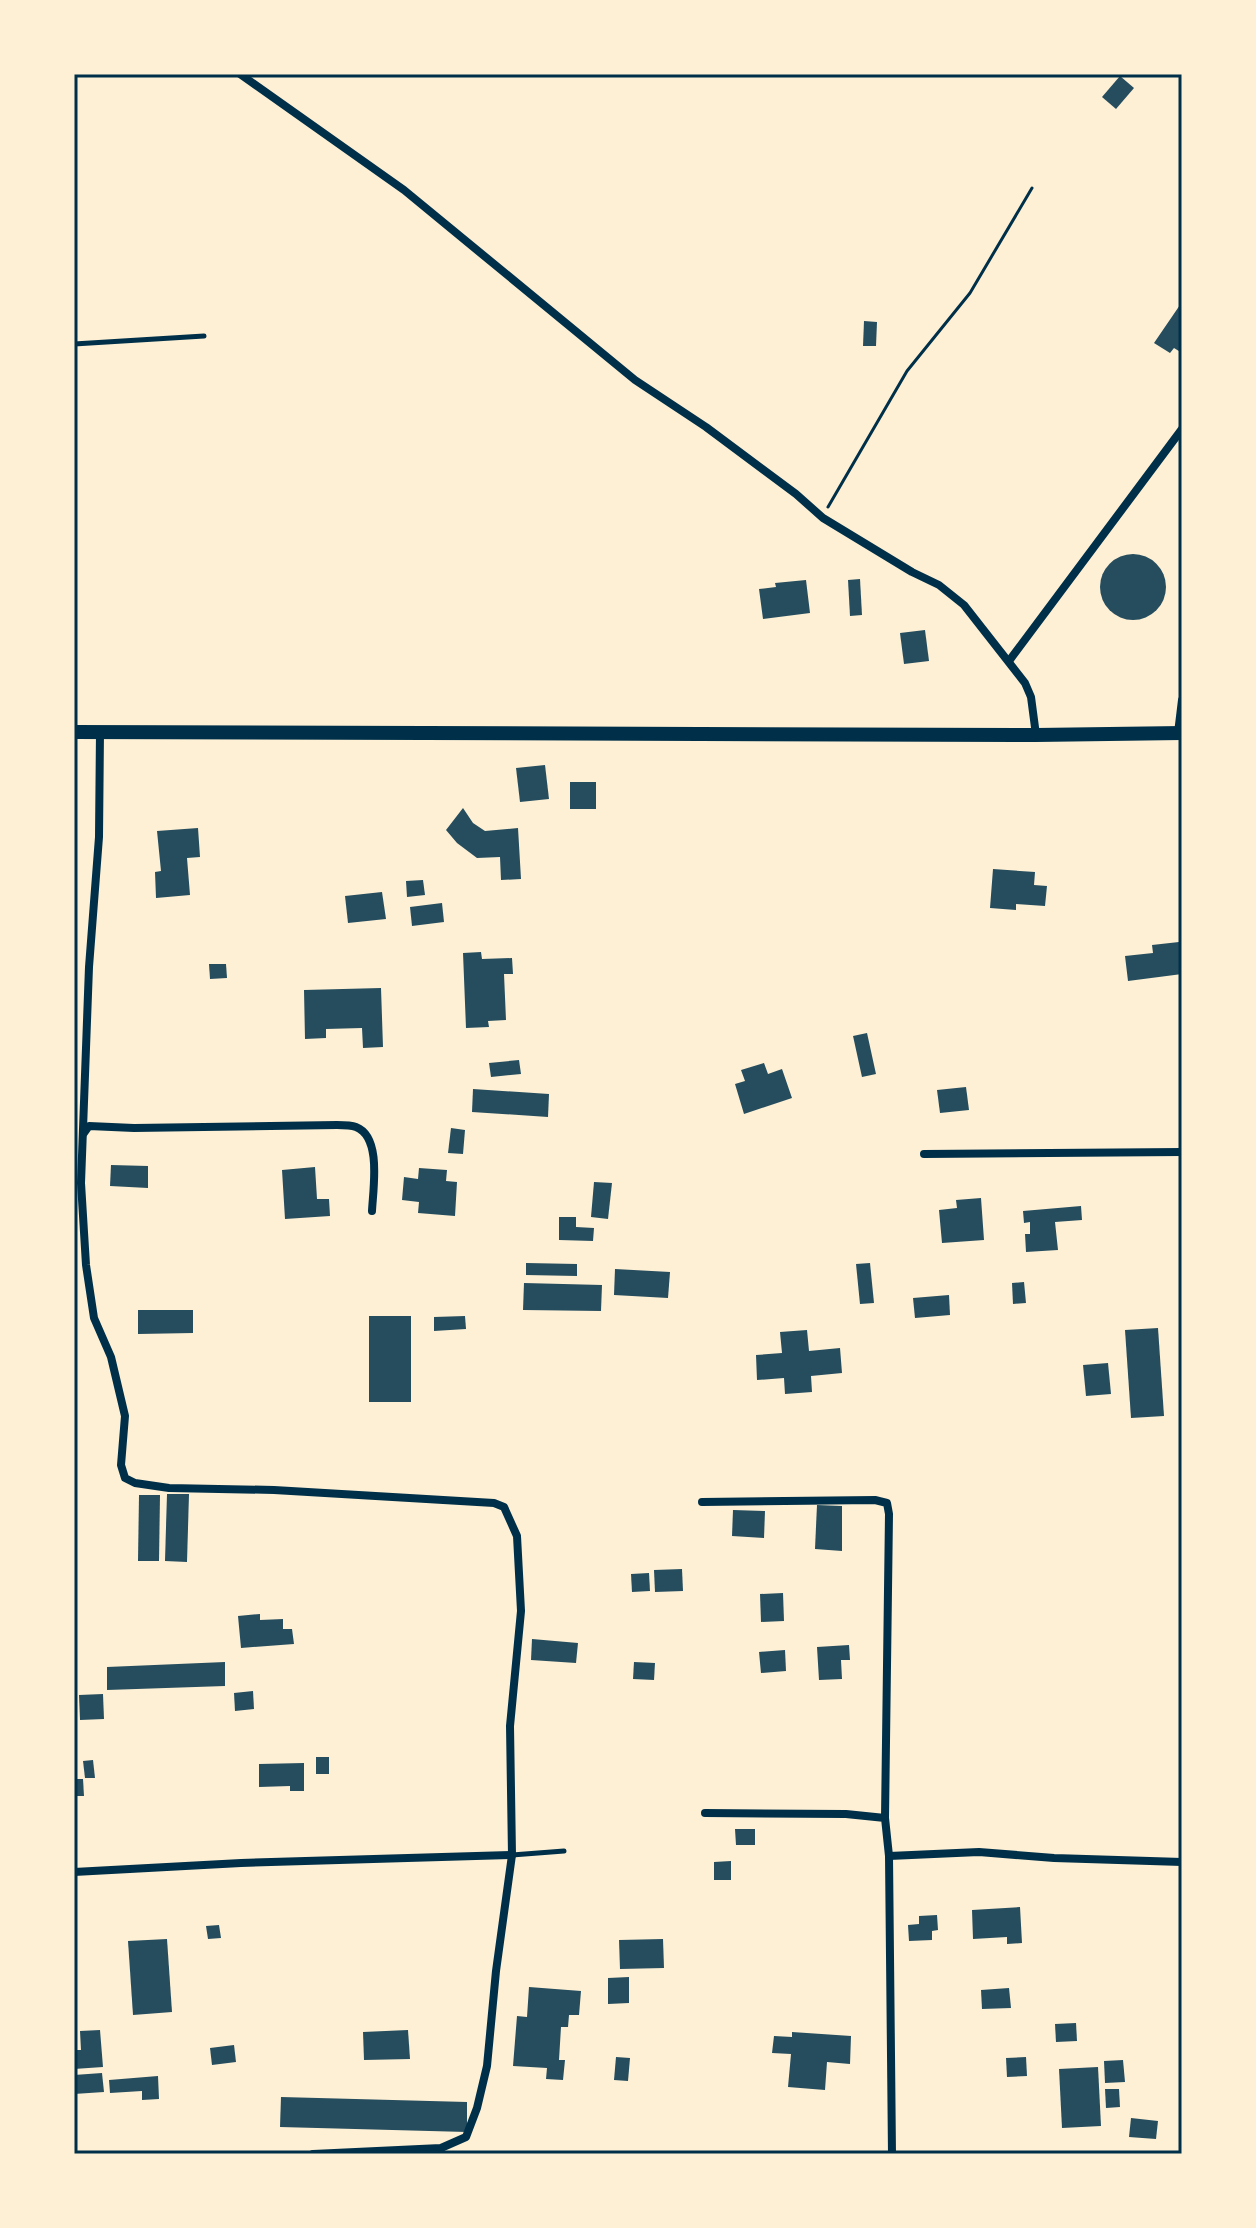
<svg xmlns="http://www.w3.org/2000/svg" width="1256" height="2228" font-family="'Varela Round',sans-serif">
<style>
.building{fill:#264d5e}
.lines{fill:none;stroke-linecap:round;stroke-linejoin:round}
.path{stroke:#003049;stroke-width:3}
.service{stroke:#003049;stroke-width:5}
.minor{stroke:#003049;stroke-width:8}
.secondary{stroke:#003049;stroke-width:14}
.neatline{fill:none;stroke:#003049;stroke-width:3}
</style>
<rect width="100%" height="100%" fill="#fdf0d5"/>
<g class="building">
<polygon points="1120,76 1134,88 1116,109 1102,97"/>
<polygon points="1182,302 1182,353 1174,348 1170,353 1154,343"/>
<polygon points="864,321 877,322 876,346 863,346"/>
<circle cx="1133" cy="587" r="33"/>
<polygon points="860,579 862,615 850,616 848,580"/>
<polygon points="806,580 810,613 763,619 759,589 776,587 775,583"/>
<polygon points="925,630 929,661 904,664 900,633"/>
<polygon points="545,765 549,799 520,802 516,768"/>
<rect x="570" y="782" width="26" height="27"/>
<polygon points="463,808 473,823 485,831 518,828 521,879 501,880 500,857 477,858 457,843 446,830"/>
<polygon points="198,828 200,857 187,858 190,895 156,898 155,872 161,871 157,831"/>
<polygon points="993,869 1035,872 1034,885 1047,886 1045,906 1016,904 1016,910 990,908"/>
<polygon points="423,880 425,895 407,897 406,881"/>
<polygon points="382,892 386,919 348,923 345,896"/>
<polygon points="442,903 444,922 412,926 410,907"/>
<polygon points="1179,942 1182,974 1128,981 1125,956 1153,953 1152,945"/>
<polygon points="481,952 482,959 512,958 513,974 504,974 506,1020 488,1021 489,1027 466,1028 463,953"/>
<polygon points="209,964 226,964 227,978 210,979"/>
<polygon points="381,988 383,1047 363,1048 362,1028 326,1029 326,1038 305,1039 304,990"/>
<polygon points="867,1033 876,1074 862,1077 853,1036"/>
<polygon points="519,1060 521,1074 491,1077 489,1063"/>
<polygon points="764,1063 768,1074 782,1069 792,1098 744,1114 735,1084 745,1081 741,1070"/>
<polygon points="966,1087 969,1110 940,1113 937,1090"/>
<polygon points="473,1089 549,1094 548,1117 472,1112"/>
<polygon points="451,1128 465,1130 463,1154 448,1153"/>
<polygon points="111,1165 148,1166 148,1188 110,1186"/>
<polygon points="315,1167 317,1199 329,1199 330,1216 285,1219 282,1170"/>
<polygon points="419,1168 447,1170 446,1181 457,1182 455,1216 418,1213 419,1202 402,1200 404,1177 418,1179"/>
<polygon points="594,1182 612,1183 608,1219 591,1217"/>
<polygon points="981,1198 984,1240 942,1243 939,1210 957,1208 956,1200"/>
<polygon points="1081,1206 1082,1220 1055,1222 1058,1250 1026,1252 1025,1234 1030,1234 1030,1222 1024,1223 1023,1211"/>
<polygon points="559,1217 576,1217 576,1227 594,1228 593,1241 559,1240"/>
<polygon points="526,1263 577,1264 577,1276 526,1275"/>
<polygon points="870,1263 874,1303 860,1304 856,1264"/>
<polygon points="615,1269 670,1272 668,1298 614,1295"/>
<polygon points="1024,1282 1026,1303 1013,1304 1012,1283"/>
<polygon points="524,1283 602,1285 601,1311 523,1310"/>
<polygon points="949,1295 950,1315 915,1318 913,1298"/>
<polygon points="138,1310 193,1310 193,1333 138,1334"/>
<rect x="369" y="1316" width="42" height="86"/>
<polygon points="465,1316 466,1329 434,1331 434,1317"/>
<polygon points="1158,1328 1164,1416 1131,1418 1125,1330"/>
<polygon points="807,1330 809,1351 840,1348 842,1373 811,1376 812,1392 785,1394 784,1378 757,1380 756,1355 782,1353 780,1332"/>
<polygon points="1108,1363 1111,1394 1086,1396 1083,1365"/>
<polygon points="167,1494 189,1494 187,1562 165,1561"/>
<polygon points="139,1495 160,1495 159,1561 138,1561"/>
<polygon points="817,1505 842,1506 842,1551 815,1549"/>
<polygon points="733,1510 765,1511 764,1538 732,1536"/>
<polygon points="682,1569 683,1591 655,1592 654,1570"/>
<polygon points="649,1573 650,1591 632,1592 631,1574"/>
<polygon points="783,1593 784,1621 761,1622 760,1594"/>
<polygon points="260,1614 260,1620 283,1619 283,1629 292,1629 294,1644 241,1648 238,1616"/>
<polygon points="532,1639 578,1643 576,1663 531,1660"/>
<polygon points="849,1645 850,1660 841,1660 842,1679 819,1680 817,1647"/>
<polygon points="785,1650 786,1671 761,1673 759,1652"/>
<polygon points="225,1662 225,1686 107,1690 107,1667"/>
<polygon points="634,1662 655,1663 654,1680 633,1679"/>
<polygon points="253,1691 254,1709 235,1711 234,1693"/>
<polygon points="103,1694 104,1719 80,1720 79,1695"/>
<rect x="316" y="1757" width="13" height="17"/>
<polygon points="93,1760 95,1778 85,1778 83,1761"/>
<polygon points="304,1763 304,1791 290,1791 290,1786 259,1787 259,1764"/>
<polygon points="74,1779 83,1779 84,1796 74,1796"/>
<polygon points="735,1829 755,1829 755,1845 736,1845"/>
<polygon points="731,1861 731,1880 714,1880 714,1862"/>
<polygon points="1020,1907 1022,1943 1007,1944 1007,1937 973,1939 972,1910"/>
<polygon points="937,1915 938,1930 932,1931 932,1940 909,1941 908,1925 919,1924 919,1916"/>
<polygon points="219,1925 221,1938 208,1939 206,1926"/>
<polygon points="167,1939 172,2012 133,2015 128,1941"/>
<polygon points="663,1939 664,1968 620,1969 619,1940"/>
<polygon points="629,1977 629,2003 608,2004 608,1978"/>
<polygon points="529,1987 581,1991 579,2015 569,2015 568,2027 561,2027 559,2060 565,2060 563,2080 546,2079 547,2068 513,2066 517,2016 527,2017"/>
<polygon points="1009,1988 1011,2008 982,2009 981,1990"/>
<polygon points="1076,2023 1077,2041 1056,2042 1055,2024"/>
<polygon points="100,2030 103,2067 74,2069 74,2050 81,2050 80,2031"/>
<polygon points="408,2030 410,2059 364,2060 363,2032"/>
<polygon points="792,2032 851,2036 850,2064 827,2062 825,2090 788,2087 791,2054 772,2053 774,2036 792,2037"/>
<polygon points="234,2045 236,2062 212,2065 210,2048"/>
<polygon points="616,2057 630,2058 628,2081 614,2080"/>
<polygon points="1026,2057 1027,2076 1007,2077 1006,2058"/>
<polygon points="1123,2060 1125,2082 1105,2083 1104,2061"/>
<polygon points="1098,2067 1101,2126 1062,2128 1059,2069"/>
<polygon points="102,2073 104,2092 74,2094 74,2075"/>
<polygon points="158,2076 159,2099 142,2100 142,2091 110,2093 109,2080"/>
<polygon points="1105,2089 1119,2089 1120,2107 1106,2108"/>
<polygon points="281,2097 467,2102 467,2132 280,2127"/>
<polygon points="1131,2118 1158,2121 1156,2139 1129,2137"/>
</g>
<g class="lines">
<polyline class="path" points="828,507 907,371 970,293 1032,188"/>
<g class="service">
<polyline points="74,344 204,336"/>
<polyline points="512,1855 564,1851"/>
</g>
<g class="minor">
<polyline points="240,74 404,190 635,380 706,427 796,494 823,518 912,572 939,585 964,605 1025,683 1031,697 1036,735"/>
<polyline points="1009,661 1182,429"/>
<polyline points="100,732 99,837 89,967 81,1183 86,1265 94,1318 111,1357 125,1416 121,1465 125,1478 135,1483 169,1488 274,1490 494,1503 504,1507 517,1536 521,1611 510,1726 512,1855 496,1971 487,2066 477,2108 466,2137 441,2148 313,2154"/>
<polyline points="1178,733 1182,700"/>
<path d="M84,1133L89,1126L134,1128L337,1125C343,1125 351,1125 356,1127C382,1137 373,1189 372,1211"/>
<polyline points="924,1154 1182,1152"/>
<polyline points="702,1502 875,1500 887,1503 889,1514 885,1818"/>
<polyline points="705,1813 846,1814 885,1818 889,1856 892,2154"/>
<polyline points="889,1856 979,1852 1054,1858 1182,1862"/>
<polyline points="74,1872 241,1863 512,1855"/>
</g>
<polyline class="secondary" points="74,732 1036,735 1182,733"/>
</g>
<rect width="1256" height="2228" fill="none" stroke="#fdf0d5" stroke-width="152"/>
<rect x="76" y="76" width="1104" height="2076" class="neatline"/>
</svg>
